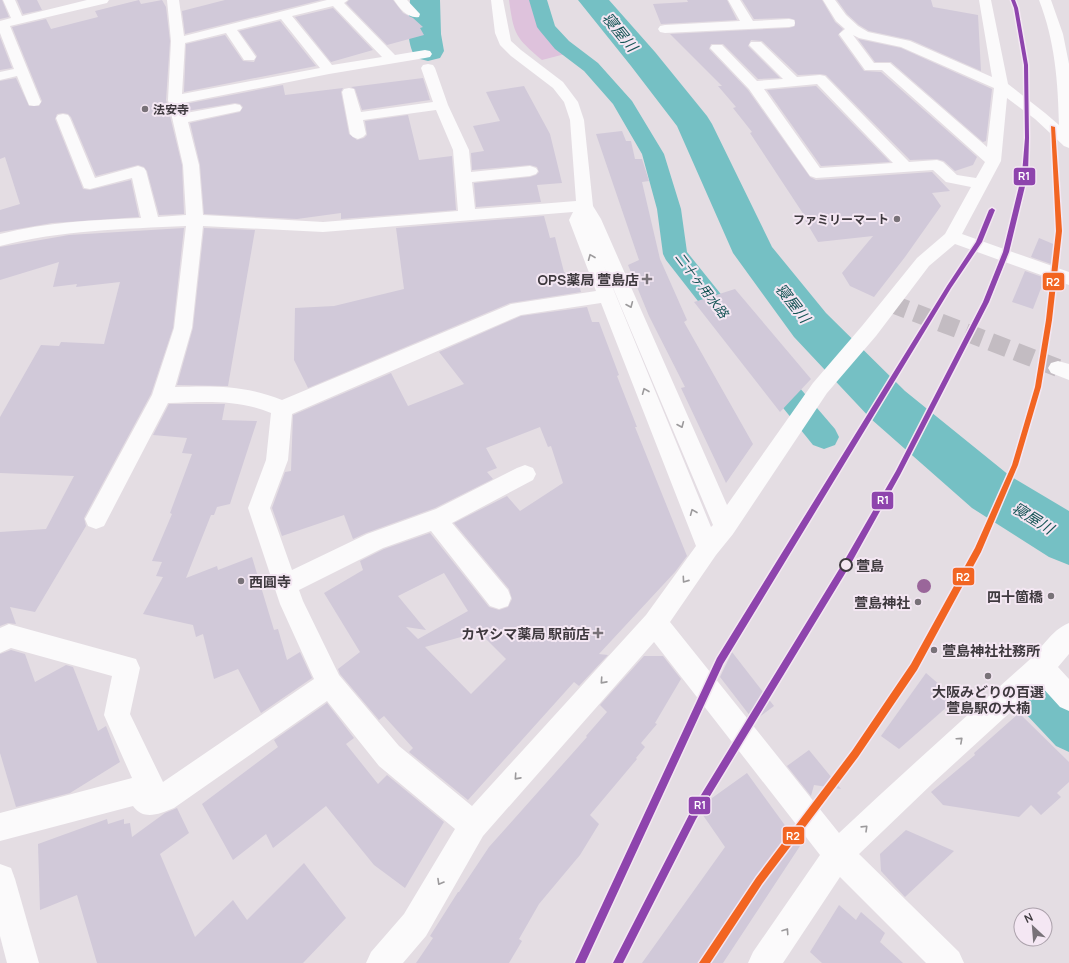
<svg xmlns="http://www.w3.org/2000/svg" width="1069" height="963" font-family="Manrope,'Noto Sans JP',sans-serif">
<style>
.green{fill:#dec2dc}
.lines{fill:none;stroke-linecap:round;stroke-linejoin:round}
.canal{fill:#75c0c4;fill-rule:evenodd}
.river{fill:#75c0c4;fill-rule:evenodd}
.building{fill:#d1c9d9;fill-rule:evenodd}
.minor-tunnel{stroke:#c3bcc2;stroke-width:18;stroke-dasharray:18 9;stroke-linecap:butt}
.minor{fill:#fbfafb;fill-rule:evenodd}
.major{fill:#fbfafb;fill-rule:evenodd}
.rail-1-casing{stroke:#f4e7f3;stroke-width:3}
.rail-2-casing{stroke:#f4e7f3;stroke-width:3}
.rail-1{fill:#8e44ad;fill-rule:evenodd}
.rail-2{fill:#f26522;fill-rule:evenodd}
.tree{fill:#9a669a}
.oneway{stroke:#9c9a9c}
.poi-dot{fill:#787278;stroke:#f4e7f3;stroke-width:1.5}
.stop-dot{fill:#f4e7f3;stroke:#3e393e;stroke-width:2}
.labels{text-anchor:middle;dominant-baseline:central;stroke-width:4;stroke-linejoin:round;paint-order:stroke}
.far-poi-label{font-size:12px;font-weight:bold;fill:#3e393e;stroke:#f4e7f3;text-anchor:start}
.far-water-label{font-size:13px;font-style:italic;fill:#165556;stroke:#f4e7f3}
.poi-label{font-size:14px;font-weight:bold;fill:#3e393e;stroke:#f4e7f3;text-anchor:end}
.stop-label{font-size:14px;font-weight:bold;fill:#3e393e;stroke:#f4e7f3;text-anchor:start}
.water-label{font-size:15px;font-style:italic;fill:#165556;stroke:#f4e7f3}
.line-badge{stroke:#f4e7f3;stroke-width:1.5}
.badge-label{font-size:11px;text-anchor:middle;font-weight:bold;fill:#fff}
</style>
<rect width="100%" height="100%" fill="#e4dde3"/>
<path class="green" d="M509,0H531C535,23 548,38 565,54L542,60C515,37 514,35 509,0Z"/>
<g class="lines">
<g class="canal">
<polygon points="529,0 547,0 555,26 569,41 598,63 632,101 664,154 681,209 687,252 744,323 748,330 744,337 735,340 726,337 666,260 663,254 657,209 642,154 613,104 584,71 555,49 540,31 537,27"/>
<polygon points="765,356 775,359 835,429 839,437 835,445 824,449 813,445 755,373 751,366 755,359"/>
<polygon points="1038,681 1051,687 1069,706 1069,752 1056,746 1025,713 1019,700 1025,687"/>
</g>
<g class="river">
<path d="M410,0H440L441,34L444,51L440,58L428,61L416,58C405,42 409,19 410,0Z"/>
<polygon points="578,0 609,0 655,52 707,116 712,124 772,247 826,313 905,391 1010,476 1069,511 1069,565 1049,557 972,508 871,419 794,337 733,253 677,126 631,66"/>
</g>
</g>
<g class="building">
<polygon points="0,0 2,0 9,17 0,19"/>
<polygon points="17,0 37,0 42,10 23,14"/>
<polygon points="139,0 141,4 162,0 166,7 170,41 166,100 182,165 184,214 159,215 147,171 144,167 138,165 96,176 71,117 68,114 63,113 57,114 55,119 83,189 90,190 131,180 139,217 52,223 0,232 0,210 20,204 5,157 0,159 0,81 16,78 29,106 39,106 42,101 12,27 46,19 51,29 98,17 95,11"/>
<polygon points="225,0 321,0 185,34 182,11"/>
<polygon points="349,0 393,0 403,13 413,18 423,27 420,28 424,35 387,45 346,3"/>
<polygon points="687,0 727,0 737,20 661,24 653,4 688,2"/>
<polygon points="742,0 822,0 835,22 843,29 838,35 864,71 881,72 977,157 973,165 955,171 944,161 937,159 910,160 826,75 820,74 798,75 762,41 751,40 748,46 780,78 758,79 723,44 711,44 709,49 748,90 810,177 816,180 932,172 950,191 932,193 941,206 905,257 874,297 850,286 842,273 873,236 818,242 802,215 804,215 750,133 752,132 733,108 736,107 718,86 722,86 670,34 789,28 795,26 795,20 789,18 754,19"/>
<polygon points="837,0 931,0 933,7 978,15 981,71 911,40 869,31 859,25 847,14"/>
<polygon points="333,8 373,50 331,62 295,17"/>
<polygon points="280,21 316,66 184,92 186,44 225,35 243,61 254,62 257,56 239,31"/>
<polygon points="0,37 12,68 0,70"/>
<polygon points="858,39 901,48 992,89 986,141 983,142 891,62 875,62"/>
<polygon points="423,78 430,100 362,110 355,89 351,87"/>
<polygon points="283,85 285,95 343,88 341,92 349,134 357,140 364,138 367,135 365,121 408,115 419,160 452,156 456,210 341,219 341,213 297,219 204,214 200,165 190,123 240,112 243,107 240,104 235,103 187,111 185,104"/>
<polygon points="524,86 550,134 562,183 537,185 541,202 476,207 474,183 530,177 536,175 539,172 537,167 530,165 472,170 471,153 484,151 473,126 500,121 486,92"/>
<polygon points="816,86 890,162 821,166 767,90"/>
<polygon points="622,131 626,141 631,141 635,159 642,159 649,181 642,182 660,259 687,320 684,322 753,444 726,483 681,388 685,387 649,316 628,265 639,260 596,134"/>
<polygon points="544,216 550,238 555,237 564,272 578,282 581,292 510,303 308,388 294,360 295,308 334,306 404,289 396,228"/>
<polygon points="184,228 173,328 151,394 84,518 86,526 35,612 10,607 16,624 8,623 0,626 0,532 46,529 74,476 0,473 0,417 41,345 59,346 61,342 104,344 120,282 76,287 77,284 53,287 59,262 0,280 0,247 69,235"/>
<polygon points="204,228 255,230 228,386 177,385 193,328"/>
<polygon points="1039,238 1058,246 1051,264 1031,257"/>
<polygon points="1025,271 1045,278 1033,309 1012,302"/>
<polygon points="735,289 811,379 780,412 694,302"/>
<path d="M587,307L592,322H599L619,375L617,376L637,427H635L687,556L675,572L599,654L608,655L579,686L574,682L468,800L409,752L413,748L384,716L379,720L340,674L338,669L360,652L324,593L363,570L360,561L384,549L430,533L489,607L499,610L508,607L512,599L509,589L454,523L507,496L520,511L563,483L551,446L548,447L540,427L486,448L497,468L487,472L493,479L435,508L366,533L353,539L344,515L282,536L272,508L285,472L291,471L293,415L391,373L408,406L464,384L439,352L521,316ZM444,573L468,611L418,639L406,627L426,630L398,596ZM479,632L506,659L471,694L425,647Z"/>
<polygon points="169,404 225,404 222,420 257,421 230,504 217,507 214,515 211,515 186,578 217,566 218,570 252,557 274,630 278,629 287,660 300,652 312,678 261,713 238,669 214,679 203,634 196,637 193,625 143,614 163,577 156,576 162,562 152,561 172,514 170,513 192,454 182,453 187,438 153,435"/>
<polygon points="11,650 25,654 35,682 66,665 73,667 98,731 106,726 120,762 70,793 16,807 0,753 0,654"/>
<polygon points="732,652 774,706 754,721 720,677"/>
<polygon points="644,656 663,656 681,679 655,723 657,724 641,743 645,747 636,758 637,759 590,815 599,824 580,855 539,904 519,939 522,941 509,963 416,963 433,938 430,936 458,892 459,892 489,847 587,737 586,736 607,712 600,705"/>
<polygon points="926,673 956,699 899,749 881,736"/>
<polygon points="327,703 354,738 346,744 378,784 387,775 444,822 405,888 374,865 326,806 273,848 266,834 233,860 202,804 278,747 274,740"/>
<polygon points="1019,713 1069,762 1069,782 1057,793 1061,797 1041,815 1031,805 1019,817 943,805 931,792 975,755 974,753"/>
<polygon points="809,750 841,789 814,785 811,796 787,766"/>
<polygon points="747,773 800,846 723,963 642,963 725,847 698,808"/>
<polygon points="177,808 189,833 160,854 195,937 233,900 247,920 304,863 346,918 303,963 97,963 77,895 40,910 38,844 107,819 108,824 124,819 124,824 130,823 132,837 165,813"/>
<polygon points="906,830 954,851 905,897 881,871 880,854"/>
<polygon points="839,905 856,920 861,912 885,933 880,942 903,963 822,963 810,952"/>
</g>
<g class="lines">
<polyline class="minor-tunnel" points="890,303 1058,368"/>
<g class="minor">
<polygon points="3,0 15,0 22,16 87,0 109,0 107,3 10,26 41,102 39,105 34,106 29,105 17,76 0,80 0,72 14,69 0,33 0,21 11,18"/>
<path d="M167,0H179L184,36L327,0H348L344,3L395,55L425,50L430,51L432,54L430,57L425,58L329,74L183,103L186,113L235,104L240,105L242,108L240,111L188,122L199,165L203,215L323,222L458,211L453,150L436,110L363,120L366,134L363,137L358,139L353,137L350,134L342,92L344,89L349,88L354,89L361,112L433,102L421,68L423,65L428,64L433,65L435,68L448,105L469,150L471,172L530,166L536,168L538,171L536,174L530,176L472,182L475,209L576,201L570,120L564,102L553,88L511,56L500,45L495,33L491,0H503L511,41L521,50L563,82L578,102L584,120L593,206L601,219L727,505L813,383L862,326L917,258L945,234L971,187L946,182L933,170L816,178L810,176L749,89L710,48L712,45H722L757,81L783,79L749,45L751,42H761L797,77L820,75L825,76L909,162L937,160L943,162L957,175L976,178L985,162L882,70H865L839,34L845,29L836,21L823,0H835L846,15L858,26L868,32L910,41L992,77L979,0H991L1008,84L1045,113L1059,125C1058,82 1055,41 1039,0H1051L1063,34L1069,64V148L1064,146L1035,119L1007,98L1001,161L962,234L1069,272V285L955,244L929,266L876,336L827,393L733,534L716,555L670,622L839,833C901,775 964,718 1027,662C1041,650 1051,630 1069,623V654L1058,667L1069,679V711L1060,707L1040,685L933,783L859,854L959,952L964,963H926L840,877L783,963H748L753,952L820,855L654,642L483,836L426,936L403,963H366L371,952L404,914L455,829L379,766L327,701L174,808C159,814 144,821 133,806L0,841V813L132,778L104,715L112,676L11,648L0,653V628L9,624L136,659L140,668L130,714L163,782L314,679L280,604L248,508L266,460L271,413C237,399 205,402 168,403L104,526L96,529L88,526L85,519L152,395L174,328L186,226C123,229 61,230 0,246V234C47,222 93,220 141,218L132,178L90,189L84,188L56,118L58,115L63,114L68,115L70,118L95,178L138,166L144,168L146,171L158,217L186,215L183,165L168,100L171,41ZM333,6L382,57L332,65L292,16ZM281,19L320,68L182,94L185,43L226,33L244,60H254L256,57L237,30ZM853,35L859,38L901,47L994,88L987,147L890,63H874ZM817,84L893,163L820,168L764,89ZM573,212L569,220L596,291L511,304L282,400C244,385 215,386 175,387L192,328L203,226L323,232ZM603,264L713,525L711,527ZM601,303L696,546L646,615L472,806L399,746L339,675L303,601L299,590L383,548L431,531L490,606L499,609L508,606L511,598L508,590L452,523L533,480L536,474L533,468L525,465L517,468L436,509L367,534L292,570L270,508L288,460L292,414L521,315Z"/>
<path d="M394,0H407L420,14L419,17C408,19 399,8 394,0Z"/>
<polygon points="728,0 740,0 753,21 789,19 794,20 795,23 794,26 789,27 665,33 660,32 658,29 660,26 665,25 740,21"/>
<polygon points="1058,361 1069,364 1069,380 1051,373 1048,368 1051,363"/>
</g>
<polygon class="major" points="0,864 11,868 15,879 39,963 7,963 0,936"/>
<defs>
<g id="rail-1">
<polygon points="1011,0 1015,0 1018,8 1028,65 1029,138 1028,174 1009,252 989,302 900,475 849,567 696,819 623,963 613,963 690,813 843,563 896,471 983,302 1003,252 1022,174 1025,138 1024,65 1014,8"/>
<polygon points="992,208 995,210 982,242 951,288 723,664 585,963 575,963 717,658 947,286 976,242 989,210"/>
</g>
<polygon id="rail-2" points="1051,126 1055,127 1062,231 1052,320 1041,387 1018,465 981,552 917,670 858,757 762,884 710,963 699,963 756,878 852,751 911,664 975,548 1012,465 1035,387 1046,320 1056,231"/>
</defs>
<use href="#rail-1" class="rail-1-casing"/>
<use href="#rail-2" class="rail-2-casing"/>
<use href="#rail-1" class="rail-1"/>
<use href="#rail-2" class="rail-2"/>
</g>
<circle class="tree" cx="924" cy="586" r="7"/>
<defs><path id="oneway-chevron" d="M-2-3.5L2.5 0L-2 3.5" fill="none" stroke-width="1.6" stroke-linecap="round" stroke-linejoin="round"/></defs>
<g class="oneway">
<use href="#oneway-chevron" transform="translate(591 257) rotate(-112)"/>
<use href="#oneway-chevron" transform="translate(630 305) rotate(67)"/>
<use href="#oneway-chevron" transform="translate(645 391) rotate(-112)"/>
<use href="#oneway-chevron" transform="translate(681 425) rotate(67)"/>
<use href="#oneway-chevron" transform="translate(693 512) rotate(-112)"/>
<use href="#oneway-chevron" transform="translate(685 580) rotate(125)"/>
<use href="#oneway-chevron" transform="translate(603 681) rotate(132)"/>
<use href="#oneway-chevron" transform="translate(960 740) rotate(-42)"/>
<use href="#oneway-chevron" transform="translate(517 777) rotate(132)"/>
<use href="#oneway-chevron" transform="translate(865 828) rotate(-44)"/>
<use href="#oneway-chevron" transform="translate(440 882) rotate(120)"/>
<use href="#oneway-chevron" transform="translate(786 931) rotate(-56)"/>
</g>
<g class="poi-dot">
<circle cx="145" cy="109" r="4"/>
<circle cx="897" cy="219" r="4"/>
<path d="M645 273h4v4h4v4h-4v4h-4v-4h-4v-4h4z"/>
<circle cx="241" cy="581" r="4"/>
<circle cx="1051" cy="596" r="4"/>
<circle cx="918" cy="602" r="4"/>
<path d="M596 627h4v4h4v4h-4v4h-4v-4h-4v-4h4z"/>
<circle cx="934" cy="650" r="4"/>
<circle cx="988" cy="676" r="4"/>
</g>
<circle class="stop-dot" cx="846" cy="565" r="6"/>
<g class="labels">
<g class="far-poi-label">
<text x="153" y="109">法安寺</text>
<text x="889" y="219" text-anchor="end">ファミリーマート</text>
</g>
<g class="far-water-label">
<text transform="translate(702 285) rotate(53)">二十ヶ用水路</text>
</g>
<g class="poi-label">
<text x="639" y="279">OPS薬局 萱島店</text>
<text x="249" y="581" text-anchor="start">西圓寺</text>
<text x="1043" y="596">四十箇橋</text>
<text x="910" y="602">萱島神社</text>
<text x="590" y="633">カヤシマ薬局 駅前店</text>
<text x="942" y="650" text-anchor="start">萱島神社社務所</text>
<text x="988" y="691" text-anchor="middle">大阪みどりの百選<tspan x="988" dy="16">萱島駅の大楠</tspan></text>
</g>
<g class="stop-label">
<text x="856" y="565">萱島</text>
</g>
<g class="water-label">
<text transform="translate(620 32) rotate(51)">寝屋川</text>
<text transform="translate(793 303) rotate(52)">寝屋川</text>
<text transform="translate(1033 518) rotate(32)">寝屋川</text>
</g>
</g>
<g class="line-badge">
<rect x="1013" y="167" width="23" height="19" rx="4" fill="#8e44ad"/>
<rect x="1042" y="272" width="23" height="19" rx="4" fill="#f26522"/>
<rect x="871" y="491" width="23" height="19" rx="4" fill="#8e44ad"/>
<rect x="952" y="567" width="23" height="19" rx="4" fill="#f26522"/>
<rect x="688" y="796" width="23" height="19" rx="4" fill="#8e44ad"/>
<rect x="782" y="826" width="23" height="19" rx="4" fill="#f26522"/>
</g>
<g class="badge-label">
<text x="1024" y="180">R1</text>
<text x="1053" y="286">R2</text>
<text x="883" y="504">R1</text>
<text x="963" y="581">R2</text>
<text x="700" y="809">R1</text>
<text x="793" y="840">R2</text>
</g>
<g transform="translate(1033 927) rotate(334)"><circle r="19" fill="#f4e7f3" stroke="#aba1ab"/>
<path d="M0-3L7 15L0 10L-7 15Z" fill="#787278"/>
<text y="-6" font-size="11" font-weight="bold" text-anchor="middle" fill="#3e393e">N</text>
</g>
</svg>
